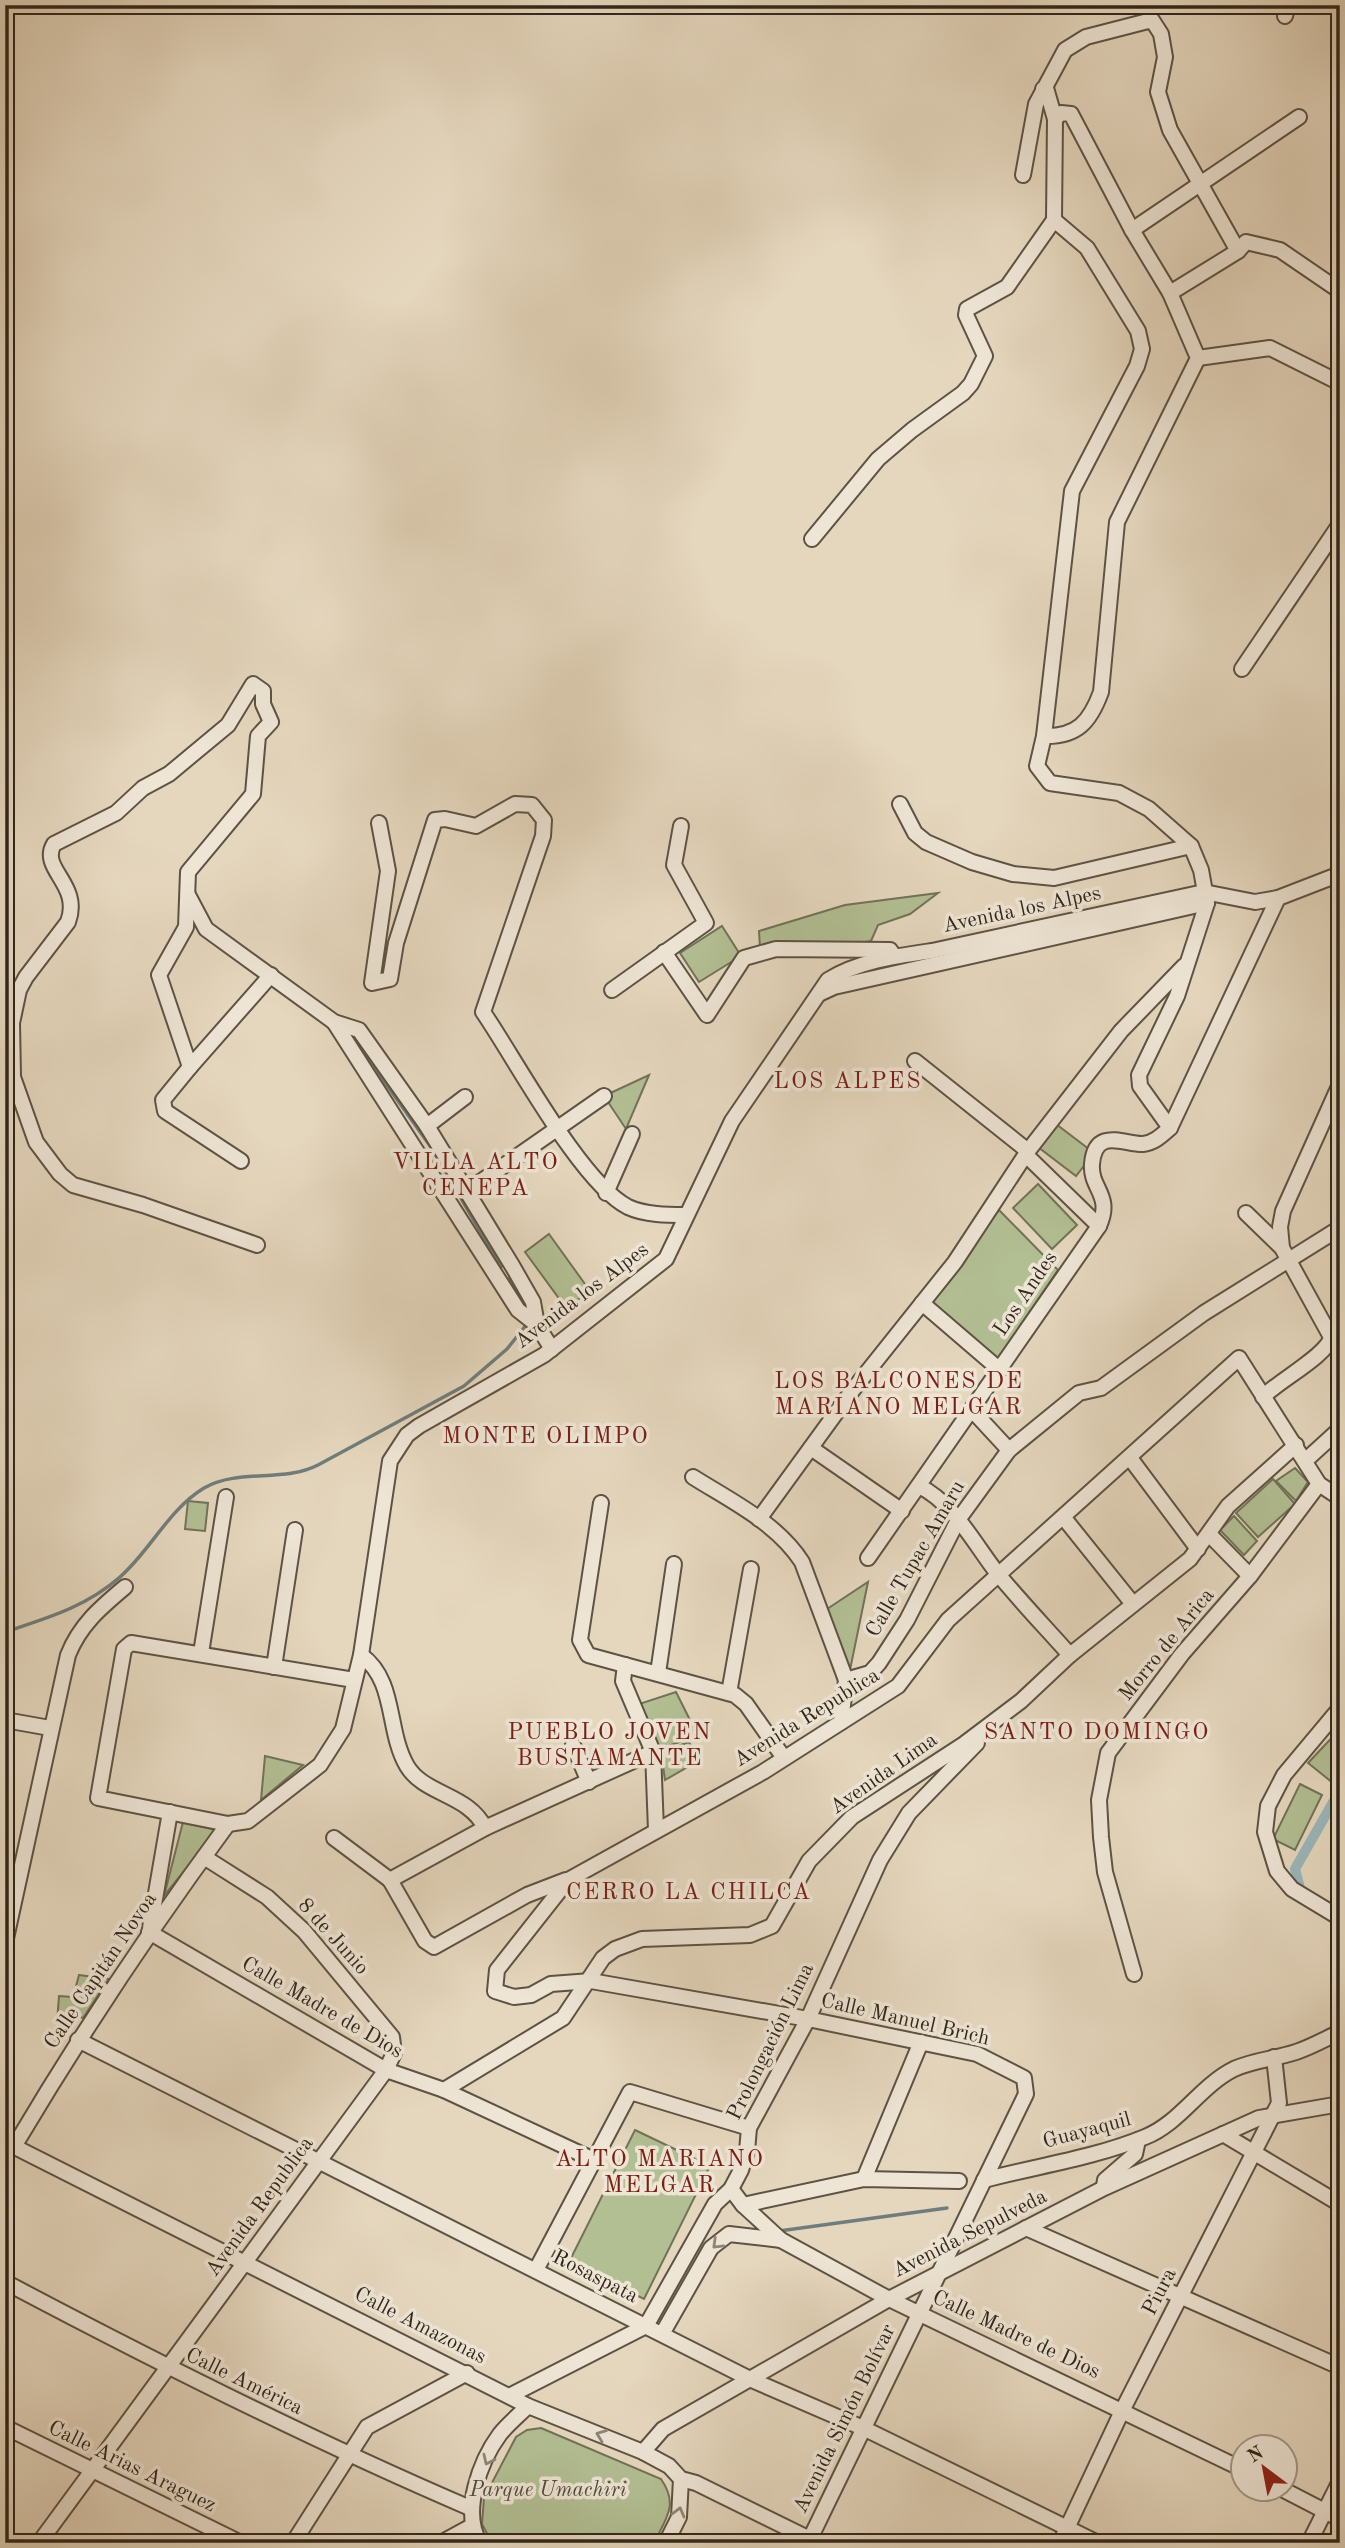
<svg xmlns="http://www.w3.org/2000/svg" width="1345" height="2548" font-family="'Old Standard TT',serif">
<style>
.green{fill:#b2bf93;stroke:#717358;stroke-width:2}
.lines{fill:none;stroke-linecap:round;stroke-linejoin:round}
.stream{stroke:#707d7c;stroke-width:3.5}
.canal{stroke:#9bb7bc;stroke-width:10}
.minor-casing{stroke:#5d5344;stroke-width:18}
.minor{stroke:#eee5d5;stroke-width:14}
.oneway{stroke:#8f8678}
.labels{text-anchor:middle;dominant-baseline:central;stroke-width:7;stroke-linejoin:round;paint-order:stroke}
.street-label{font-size:21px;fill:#30271c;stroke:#eee5d5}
.park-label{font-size:21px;font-style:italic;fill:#504d3a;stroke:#eee5d5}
.neighbourhood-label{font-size:23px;letter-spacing:2px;fill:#7a1f14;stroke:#eee5d5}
</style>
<rect width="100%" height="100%" fill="#e5d7be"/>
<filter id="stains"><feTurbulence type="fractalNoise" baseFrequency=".00286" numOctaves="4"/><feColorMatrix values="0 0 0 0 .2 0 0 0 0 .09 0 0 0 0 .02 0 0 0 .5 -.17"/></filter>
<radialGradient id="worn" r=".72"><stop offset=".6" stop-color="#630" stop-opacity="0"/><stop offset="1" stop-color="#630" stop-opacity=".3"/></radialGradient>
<g class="green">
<polygon points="938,893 910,914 878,925 871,941 850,945 760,948 759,931 845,905"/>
<polygon points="722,926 741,956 699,982 680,953"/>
<polygon points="649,1075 626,1129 604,1096"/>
<polygon points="1056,1124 1094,1153 1076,1176 1038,1147"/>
<polygon points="1038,1184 1077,1225 1052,1249 1013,1208"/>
<polygon points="999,1210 1058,1270 997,1360 929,1304"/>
<polygon points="549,1234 590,1291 566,1308 525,1252"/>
<polygon points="1295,1468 1308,1482 1296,1501 1276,1481"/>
<polygon points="1273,1479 1295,1504 1258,1537 1236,1513"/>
<polygon points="188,1501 208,1503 205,1531 185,1529"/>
<polygon points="1234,1516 1257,1541 1244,1555 1220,1530"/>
<polygon points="868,1582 850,1670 824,1611"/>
<polygon points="676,1692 698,1736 659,1749 639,1704"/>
<polygon points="1340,1729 1340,1775 1333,1783 1308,1763"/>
<polygon points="689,1742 698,1761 665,1780 661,1752"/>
<polygon points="265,1756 303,1765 261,1800"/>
<polygon points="1300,1784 1322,1795 1295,1850 1273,1839"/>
<polygon points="183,1822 217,1830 164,1896"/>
<polygon points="79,1975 109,1979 83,2018 75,2015 55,2048 59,1996 73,1997"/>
<polygon points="635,2130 710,2166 644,2299 569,2262"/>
<path d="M541,2428L661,2479C679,2505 666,2518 654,2543H492L482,2524L484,2498L516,2437L527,2430Z"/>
</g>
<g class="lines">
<g class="stream">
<polyline points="354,1039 433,1150 501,1267"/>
<polyline points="508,1279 521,1301"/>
<path d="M5,1632C47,1618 86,1607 120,1577C151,1550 168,1510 204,1488C239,1468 283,1483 318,1465L464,1386L507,1349L527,1324"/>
<polyline points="779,2231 947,2208"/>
</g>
<polyline class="canal" points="1302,1896 1295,1869 1340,1790"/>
<defs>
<g id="minor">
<polyline points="1285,16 1288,5"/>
<polyline points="1043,89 1046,88 1055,119"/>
<polyline points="1023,175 1036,104 1065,50 1086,37 1152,20 1161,34 1165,57 1158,92 1170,130 1238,251"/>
<polyline points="1054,220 1087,248 1138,331 1142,349 1137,366 1072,491 1044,736 1037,766 1050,783 1119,793 1149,809 1191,846 1201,870 1207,903 1177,996 1139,1075 1140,1086 1170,1128"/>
<polyline points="1132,230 1299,117"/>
<polyline points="1170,293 1238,251 1246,242 1280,250 1340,291"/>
<polyline points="1198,358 1270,348 1340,383"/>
<path d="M812,539L878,459L912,430L963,393L971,384L985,356L966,315L967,309L1007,287L1054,220L1055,119L1061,113L1071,114L1132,230L1170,293L1198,358L1117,522L1101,692C1090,722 1077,737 1044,736"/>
<polyline points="1242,669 1340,524"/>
<polyline points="900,804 915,833 926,842 972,862 1013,874 1054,878 1191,846"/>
<path d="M379,823L388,871L372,983L390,979L396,943L435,820L445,819L476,826L515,804L532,805L544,820L543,836L483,1012C516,1060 581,1183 628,1207C645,1215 668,1215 686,1215"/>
<polyline points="188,895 206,929 334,1022 359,1030 427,1126 513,1267 533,1302 537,1325 552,1349"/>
<polyline points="664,952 707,1015 744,958 776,949 890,950 894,956"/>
<polyline points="612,990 706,923 674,865 681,826"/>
<polyline points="821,993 834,987 1207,903"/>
<polyline points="334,1022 518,1310 537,1325"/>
<polyline points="915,1061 1028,1151"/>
<polyline points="190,1067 163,1100 165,1111 241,1161"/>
<polyline points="427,1126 465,1097"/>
<polyline points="1026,1155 1099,1226"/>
<polyline points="466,1192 604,1096"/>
<polyline points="606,1193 632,1134"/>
<path d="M1246,1213L1282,1248L1331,1337C1328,1355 1278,1381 1263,1397"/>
<path d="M257,1245L143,1205L73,1185L60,1174L36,1142L13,1077L12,1023L19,990L26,977L68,922C82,884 39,869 54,844L116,813L143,788L169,774L228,725L253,684L263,691V704L271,722L258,736L253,794L188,872L186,927L159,975L190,1067L271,975"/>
<polyline points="1282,1248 1280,1227 1283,1211 1340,1084"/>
<polyline points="922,1303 1000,1370"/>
<polyline points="972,1410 1009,1450"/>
<polyline points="811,1448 902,1511"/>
<polyline points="1130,1458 1198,1549"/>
<polyline points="1306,1460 1340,1429"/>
<path d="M693,1477C731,1501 777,1523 802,1562L846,1680"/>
<path d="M919,1486C954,1503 975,1545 998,1574C1021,1602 1046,1628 1070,1655"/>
<polyline points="601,1503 580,1640 588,1655 735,1695 746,1704 784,1758"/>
<polyline points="1064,1518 1133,1604"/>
<polyline points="759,1519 852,1391 955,1262 1028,1151 1121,1031 1184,966"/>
<polyline points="1210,1535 1250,1576"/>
<path d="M868,1558L1099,1226C1113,1195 1090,1189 1092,1164C1095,1126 1125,1145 1143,1144C1154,1143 1162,1135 1170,1128L1278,898L1340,874"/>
<polyline points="201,1653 226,1497"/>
<path d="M361,1655C397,1681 386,1730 407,1766C424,1795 469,1794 485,1828"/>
<polyline points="625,1665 623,1681 653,1752 656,1830"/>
<polyline points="274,1667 295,1530"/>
<polyline points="658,1673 674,1564"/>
<path d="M354,1680L131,1643L124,1649L98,1798L228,1824L248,1821L320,1765L343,1729L361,1655L390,1461L407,1435L419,1426L544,1355L666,1259L732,1121L828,980C858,961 897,956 932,951L1204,892L1255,902L1278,898"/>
<polyline points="846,1680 870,1673 879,1663 907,1620 958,1520 1009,1450 1079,1393 1101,1388 1204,1313 1340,1228"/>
<polyline points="729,1693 751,1569"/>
<polyline points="1340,1708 1284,1775 1268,1806 1265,1832 1277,1871 1292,1889 1340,1918"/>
<polyline points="5,1720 50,1728"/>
<polyline points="841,1722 846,1680"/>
<polyline points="573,1745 589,1782"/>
<polyline points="334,1838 390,1880"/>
<polyline points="390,1880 485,1828 653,1752"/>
<polyline points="390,1880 425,1941 434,1947 527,1895 566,1880"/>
<polyline points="150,1928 170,1812"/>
<polyline points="149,1932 386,2070 444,2090 594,2160"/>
<path d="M5,1943L68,1655C80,1625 100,1608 125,1587"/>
<polyline points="1134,1974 1105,1872 1101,1837 1099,1800 1108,1753 1182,1654 1250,1576 1319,1484"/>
<polyline points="78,2040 752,2380 863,2428 1098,2543"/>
<polyline points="444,2090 563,2018 603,1958 615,1949 642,1939 750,1935 772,1926 809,1861 852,1817 964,1744 1021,1701 1070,1655 1190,1559 1228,1506 1296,1445"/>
<polyline points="1223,2134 1340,2204"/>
<polyline points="5,2142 528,2406 643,2452 669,2466 681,2479 696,2483 816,2542"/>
<path d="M15,2145C81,2034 151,1928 228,1824"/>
<polyline points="864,2179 921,2042"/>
<path d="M984,2180C1037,2166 1094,2158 1145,2137C1180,2123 1200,2086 1234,2069C1254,2060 1275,2059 1296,2052C1311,2047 1325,2039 1340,2032"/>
<polyline points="1104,2186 1105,2180 1135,2154 1138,2140"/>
<polyline points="731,2189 743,2205 864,2179 959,2181"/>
<polyline points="743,2205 781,2240 889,2299 1244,2470"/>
<polyline points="1026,2228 1340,2367"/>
<polyline points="536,2270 630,2092 749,2128"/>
<path d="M5,2282C158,2363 311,2440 470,2508"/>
<polyline points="662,2334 711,2248 729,2234 781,2240"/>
<polyline points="509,2396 646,2326 715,2204 731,2189 741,2170 747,2151 749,2128 808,2019 880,1860 909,1813 977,1743"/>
<polyline points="5,2427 241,2543"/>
<polyline points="643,2452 663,2429 889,2299 1104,2188 1259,2118 1340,2104"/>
<polyline points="1280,2488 1340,2519"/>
<polyline points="39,2543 386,2070 394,2053 392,2037 304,1931 267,1897 204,1857"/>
<polyline points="293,2543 367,2427 467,2373"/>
<polyline points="441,2543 472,2526"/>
<path d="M480,2543C461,2512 480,2461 500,2434C508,2424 519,2415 528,2406"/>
<polyline points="666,2543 679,2517 681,2479"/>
<polyline points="808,2543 1026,2094 1024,2078 977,2054 808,2019 591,1981 551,1984 531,1995 514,1997 495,1991 497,1970 568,1880 763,1772 898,1686 948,1620 1239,1358 1319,1484 1340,1498"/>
<polyline points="1060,2543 1123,2409 1279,2103 1274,2057"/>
<polyline points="1309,2543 1340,2481"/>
</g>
</defs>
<use href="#minor" class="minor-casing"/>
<use href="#minor" class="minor"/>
</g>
<defs><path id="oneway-chevron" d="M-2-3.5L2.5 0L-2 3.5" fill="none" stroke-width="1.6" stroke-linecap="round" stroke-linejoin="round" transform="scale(1.75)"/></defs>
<g class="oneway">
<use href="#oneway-chevron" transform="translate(717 2244) rotate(136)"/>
<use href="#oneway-chevron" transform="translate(601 2435) rotate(-159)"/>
<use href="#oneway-chevron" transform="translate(488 2460) rotate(115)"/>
<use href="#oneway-chevron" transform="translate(679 2512) rotate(-75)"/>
</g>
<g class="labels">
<g class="street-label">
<text transform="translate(1022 910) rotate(-12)">Avenida los Alpes</text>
<text transform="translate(1026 1294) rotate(-56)">Los Andes</text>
<text transform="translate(582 1296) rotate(-37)">Avenida los Alpes</text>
<text transform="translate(916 1559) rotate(-60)">Calle Tupac Amaru</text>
<text transform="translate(1167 1645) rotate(-51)">Morro de Arica</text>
<text transform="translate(807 1718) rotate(-32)">Avenida Republica</text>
<text transform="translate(884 1774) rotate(-35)">Avenida Lima</text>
<text transform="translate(333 1937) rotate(48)">8 de Junio</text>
<text transform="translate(101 1971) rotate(-56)">Calle Capitán Novoa</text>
<text transform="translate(322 2008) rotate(30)">Calle Madre de Dios</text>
<text transform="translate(905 2020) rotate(13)">Calle Manuel Brich</text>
<text transform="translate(771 2042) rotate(-64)">Prolongación Lima</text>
<text transform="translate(1087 2131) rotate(-15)">Guayaquil</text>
<text transform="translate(260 2207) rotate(-54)">Avenida Republica</text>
<text transform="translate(970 2234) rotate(-27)">Avenida Sepulveda</text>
<text transform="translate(595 2277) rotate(27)">Rosaspata</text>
<text transform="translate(1160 2292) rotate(-63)">Piura</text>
<text transform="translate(420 2326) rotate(27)">Calle Amazonas</text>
<text transform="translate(1016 2335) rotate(25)">Calle Madre de Dios</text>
<text transform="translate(244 2382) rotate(26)">Calle América</text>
<text transform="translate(845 2419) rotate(-64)">Avenida Simón Bolívar</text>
<text transform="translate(132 2467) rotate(26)">Calle Arias Araguez</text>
</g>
<g class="park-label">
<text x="548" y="2490">Parque Umachiri</text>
</g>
<g class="neighbourhood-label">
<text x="848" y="1081">LOS ALPES</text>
<text x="476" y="1162">VILLA ALTO<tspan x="476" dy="26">CENEPA</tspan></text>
<text x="899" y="1381">LOS BALCONES DE<tspan x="899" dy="26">MARIANO MELGAR</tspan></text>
<text x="546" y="1436">MONTE OLIMPO</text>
<text x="610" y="1732">PUEBLO JOVEN<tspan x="610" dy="26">BUSTAMANTE</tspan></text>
<text x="1097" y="1732">SANTO DOMINGO</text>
<text x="689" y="1892">CERRO LA CHILCA</text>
<text x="660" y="2159">ALTO MARIANO<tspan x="660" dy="26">MELGAR</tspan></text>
</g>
</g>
<rect width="1345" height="2548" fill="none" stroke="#e5d7be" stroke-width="28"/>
<rect x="7" y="7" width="1331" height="2534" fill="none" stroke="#30271c" stroke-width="3.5"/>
<rect x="14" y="14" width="1317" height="2520" fill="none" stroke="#30271c" stroke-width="2"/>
<g transform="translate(1264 2468) rotate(328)"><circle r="33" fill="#eee5d5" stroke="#a2998b" stroke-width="2"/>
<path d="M0-5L12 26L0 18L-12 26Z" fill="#8f2418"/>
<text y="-10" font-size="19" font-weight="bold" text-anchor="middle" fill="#30271c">N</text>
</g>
<rect width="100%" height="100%" filter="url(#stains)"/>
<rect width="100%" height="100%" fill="url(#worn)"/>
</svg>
